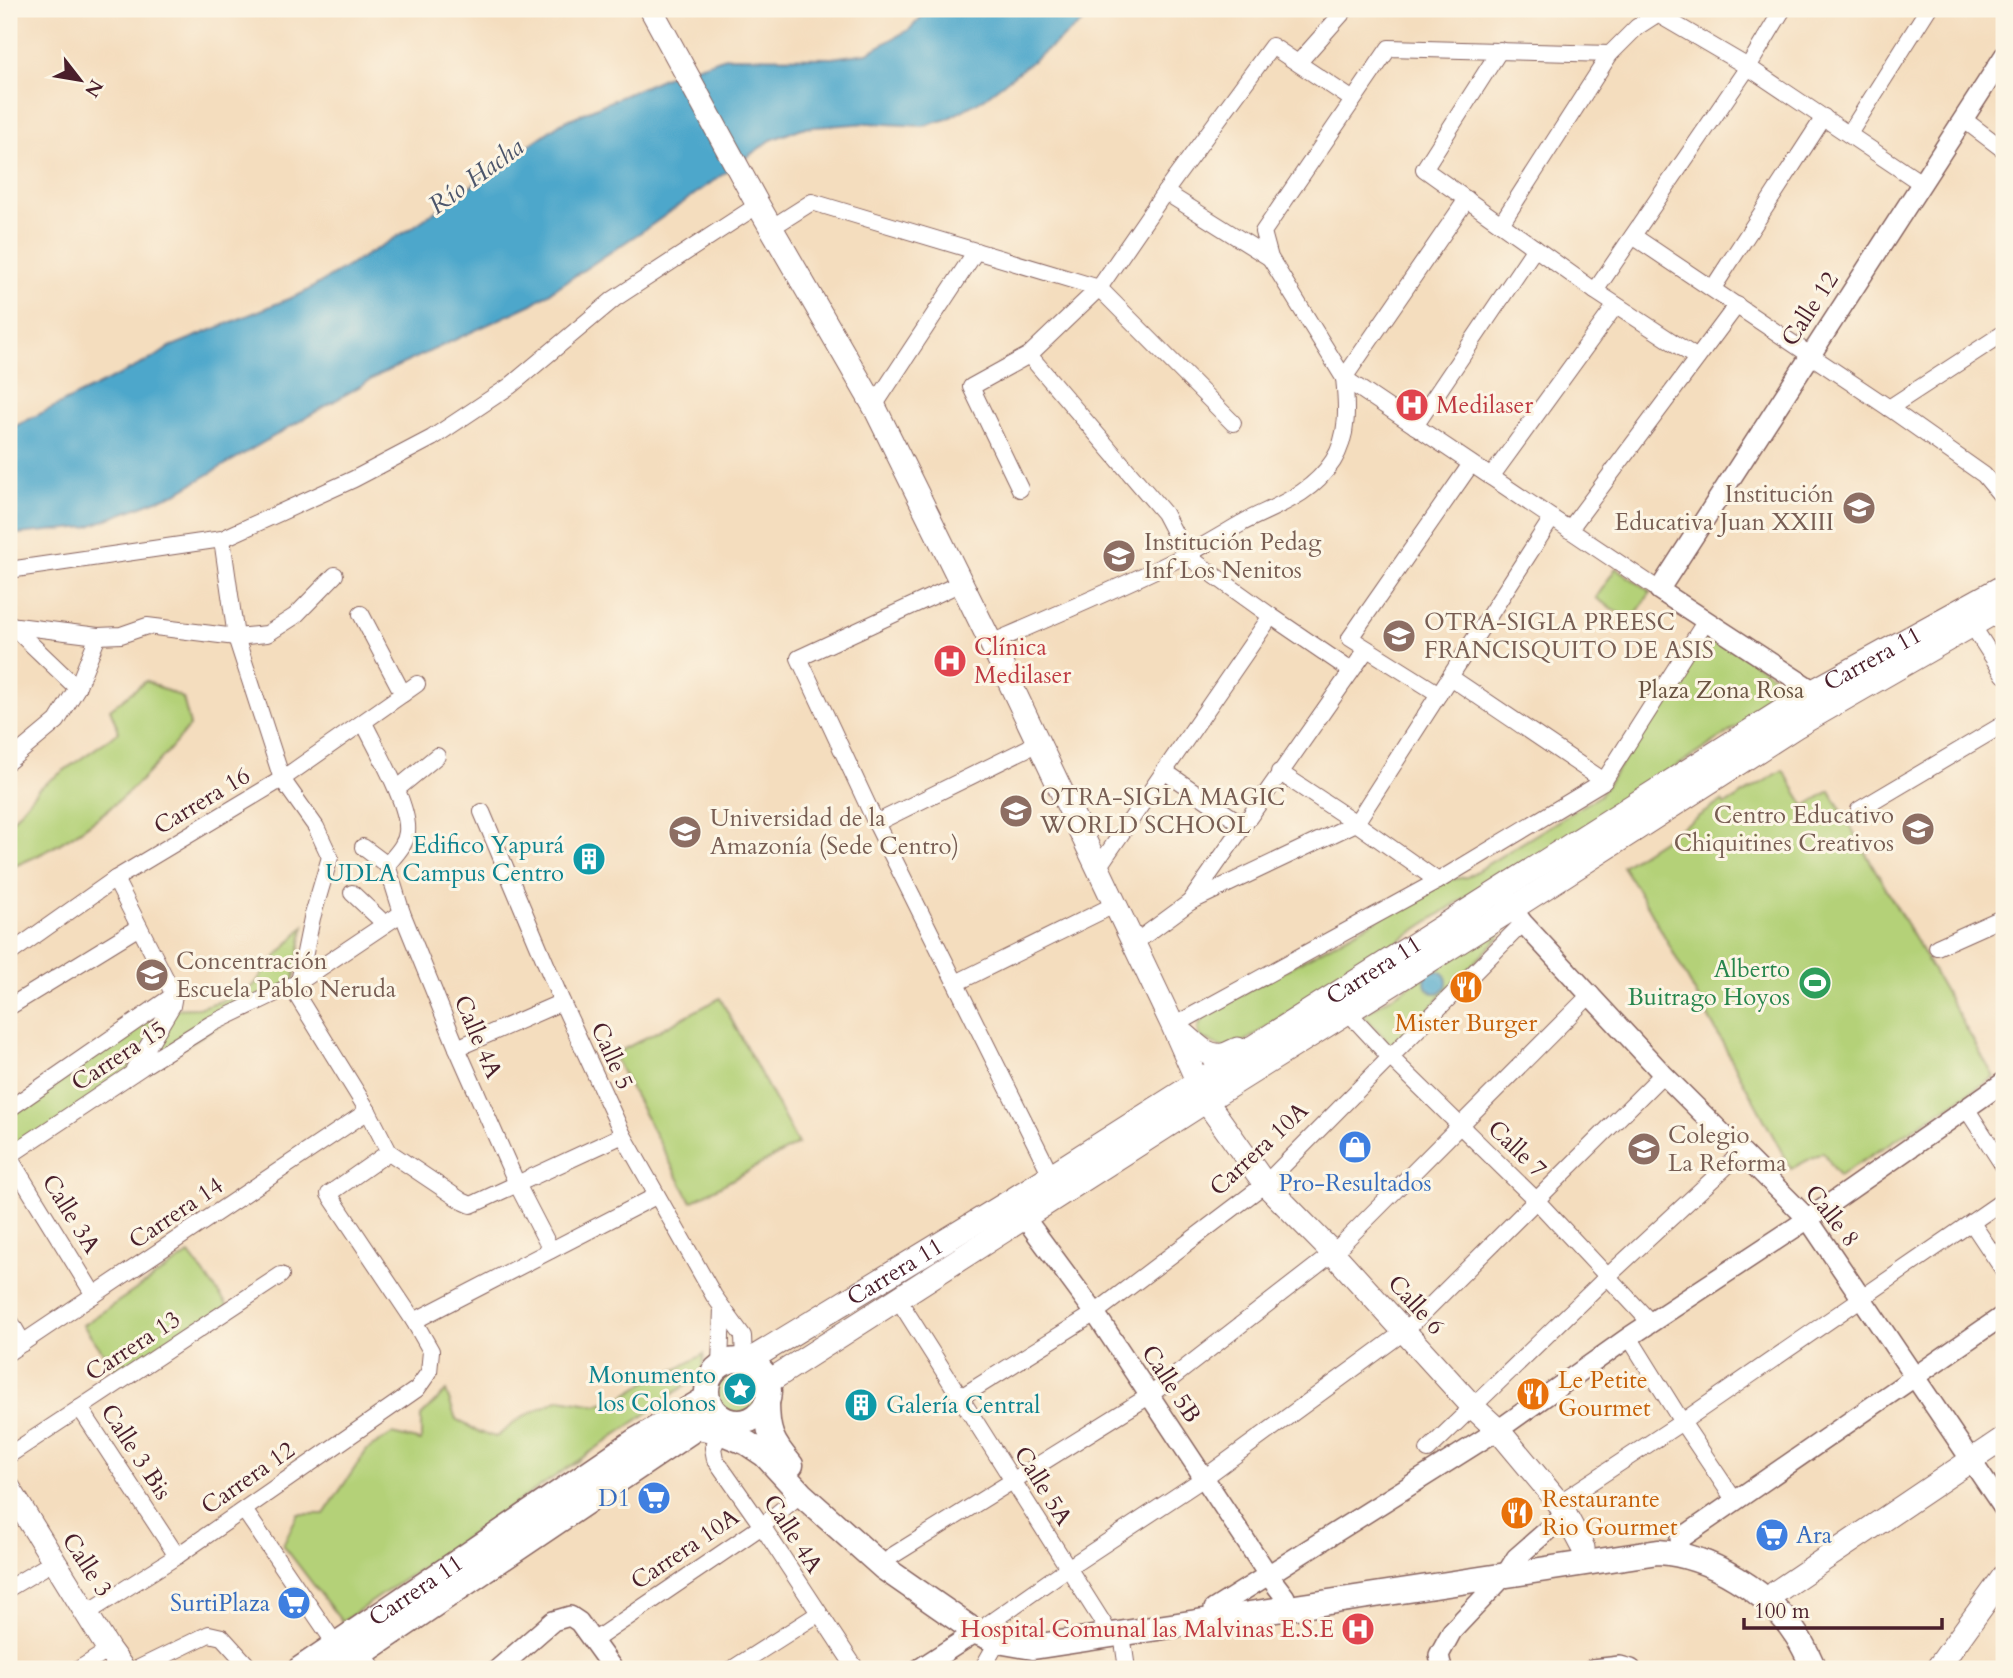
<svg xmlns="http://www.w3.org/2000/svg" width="2013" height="1678" font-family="Cardo,serif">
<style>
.green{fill:#b4d178;stroke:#7f7852;stroke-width:2}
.water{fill:#4ea7cb;stroke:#4c637b;stroke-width:2}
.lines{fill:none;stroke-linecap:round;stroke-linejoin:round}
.minor-casing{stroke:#86625e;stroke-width:18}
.tertiary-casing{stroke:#86625e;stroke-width:22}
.secondary-casing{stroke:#86625e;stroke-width:25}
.primary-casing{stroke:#86625e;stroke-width:27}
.minor{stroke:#fff;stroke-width:16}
.tertiary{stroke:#fff;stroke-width:19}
.secondary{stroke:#fff;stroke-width:23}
.primary{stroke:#fff;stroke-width:24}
.labels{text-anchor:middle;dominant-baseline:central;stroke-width:6;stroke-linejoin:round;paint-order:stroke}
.street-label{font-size:24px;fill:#4a1f2b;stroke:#fcf5e5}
.health-label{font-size:24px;fill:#be3a42;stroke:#fcf5e5;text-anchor:start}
.education-label{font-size:24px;fill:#785e54;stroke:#fcf5e5;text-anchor:start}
.park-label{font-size:24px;fill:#6a5442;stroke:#fcf5e5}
.culture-label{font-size:24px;fill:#0d838f;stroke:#fcf5e5;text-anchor:end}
.leisure-label{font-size:24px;fill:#27864d;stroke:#fcf5e5;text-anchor:end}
.food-label{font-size:24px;fill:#c56008;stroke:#fcf5e5;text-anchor:start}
.shop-label{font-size:24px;fill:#366cbe;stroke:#fcf5e5;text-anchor:end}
.water-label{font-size:26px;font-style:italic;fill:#4c556b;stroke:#fcf5e5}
</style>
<rect width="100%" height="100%" fill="#fcf5e5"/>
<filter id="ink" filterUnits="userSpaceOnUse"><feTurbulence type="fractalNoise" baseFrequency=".0143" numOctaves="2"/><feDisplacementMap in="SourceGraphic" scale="14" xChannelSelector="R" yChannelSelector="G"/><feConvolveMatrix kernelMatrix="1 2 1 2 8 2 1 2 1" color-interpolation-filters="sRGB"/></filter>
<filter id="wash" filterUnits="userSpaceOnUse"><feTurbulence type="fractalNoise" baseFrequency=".00686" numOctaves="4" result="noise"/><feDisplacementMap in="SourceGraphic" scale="28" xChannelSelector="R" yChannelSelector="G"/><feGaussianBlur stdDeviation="1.57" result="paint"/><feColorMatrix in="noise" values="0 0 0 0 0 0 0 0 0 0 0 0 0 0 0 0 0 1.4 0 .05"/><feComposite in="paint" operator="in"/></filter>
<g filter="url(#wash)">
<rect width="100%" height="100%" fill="#f4ddbe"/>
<g class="green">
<polygon points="1616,568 1651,592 1631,621 1596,598"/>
<polygon points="1710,633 1794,690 1484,892 1469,895 1230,1051 1200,1038 1198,1028 1204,1015 1448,880 1467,877 1600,795"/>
<path d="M146,681L183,698L190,725C143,785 81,841 9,868V824L39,788L119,732L110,709Z"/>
<polygon points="1783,770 1805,806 1830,791 1994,1077 1839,1176 1823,1152 1791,1169 1649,908 1622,866 1722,801 1725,805"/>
<polygon points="304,926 294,980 9,1153 9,1124 15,1108 162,1009 198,1008 244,994 256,983 265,969"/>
<polygon points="1500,929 1501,933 1499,938 1392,1046 1363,1015"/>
<polygon points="720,998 798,1144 691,1202 613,1055"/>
<polygon points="189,1254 228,1306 121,1377 83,1325"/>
<polygon points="704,1354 702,1373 639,1419 342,1622 283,1545 298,1514 324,1514 367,1450 392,1434 421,1441 421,1416 446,1391 456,1419 479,1432 496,1437 522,1417 560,1399 596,1405 622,1397 651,1379 677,1369"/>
<circle cx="738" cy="1391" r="23"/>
</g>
<g class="water">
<polygon points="929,9 1100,9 983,99 947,119 923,126 867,123 802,128 771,140 653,224 532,304 381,374 178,492 87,527 9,535 9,429 154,358 170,347 303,293 413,227 561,123 668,76 726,57 832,58 867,53 910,29"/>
<circle cx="1436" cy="982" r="11"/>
</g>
</g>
<g filter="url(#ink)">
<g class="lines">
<defs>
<g id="minor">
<polyline points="1649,9 1748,67 1921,183"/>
<polyline points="1500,50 1424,169 1595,291 1697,358"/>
<polyline points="1610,54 1389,48 1263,232 1270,258 1344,378 1659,590"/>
<polyline points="1299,62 1346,9"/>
<polyline points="1963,119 2004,150"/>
<polyline points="1849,134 1928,9"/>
<polyline points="1165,192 1270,258"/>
<polyline points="1501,224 1610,54 1637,27 1657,14"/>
<polyline points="771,228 812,202 1099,288 1233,423"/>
<polyline points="1633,236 1889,408 1984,475 2004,499"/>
<polyline points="1713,288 1824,117"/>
<polyline points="1595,291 1748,67 1783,9"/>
<polyline points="1029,355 1164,513 1186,555 1271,616 1350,670"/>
<polyline points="874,406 976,251"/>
<polyline points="1889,408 2004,333"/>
<polyline points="1415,426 1535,248"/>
<polyline points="1491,477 1616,305"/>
<polyline points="1020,489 971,387 1029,355 1099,288 1165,192 1272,46 1353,100"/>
<polyline points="1569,530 1737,305"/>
<polyline points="222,539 236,637 282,779 316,827 330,857 312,918 299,982"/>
<polyline points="9,570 222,539 354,479 432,438 510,386 614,299 758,205"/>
<polyline points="961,583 799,658 876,823 1051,1175"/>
<polyline points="361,614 403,694"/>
<polyline points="9,623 77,688"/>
<polyline points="9,625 98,636 121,635 147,626 236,637 267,634 295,616 335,575"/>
<polyline points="1972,625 2004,675"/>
<path d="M991,643C1056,615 1122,587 1186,555C1205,545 1223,534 1242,523C1277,505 1310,496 1333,461C1349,436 1347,406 1344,378L1467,199"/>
<polyline points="1450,677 1604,781"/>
<polyline points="1439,694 1350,638 1471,464"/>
<path d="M364,723C376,748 410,806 407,832C406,845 395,855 387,865"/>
<polyline points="9,761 57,721 77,688 98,636"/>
<polyline points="1164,771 1243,825"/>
<polyline points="1279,772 1356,823 1438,881"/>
<polyline points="397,789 437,756"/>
<polyline points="1859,810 2004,724"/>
<polyline points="482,812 562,1002 623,1135 714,1296 743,1336 744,1360"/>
<polyline points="876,823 1038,743"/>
<polyline points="363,847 387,865 402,913 457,1048 517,1184 551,1250"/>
<polyline points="1097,869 1271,616"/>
<polyline points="115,879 174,995 172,1006 134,1069"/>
<polyline points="352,893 385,924"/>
<polyline points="1190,902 1367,649"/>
<polyline points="1133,944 1190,902 1356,823 1552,518"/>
<polyline points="1937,947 2004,917"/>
<polyline points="9,954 115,879 282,779 417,684"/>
<polyline points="956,983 1114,905"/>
<polyline points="291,986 368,1111 389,1152 462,1201 471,1205 478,1202 623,1135"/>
<polyline points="9,1007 139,927"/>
<polyline points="1348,1012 1389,1056 1536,1200 1651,1323"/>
<polyline points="1173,1026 1438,881 1604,781 1705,622"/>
<polyline points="457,1048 562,1002"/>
<polyline points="1966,1108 2004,1167"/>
<polyline points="9,1109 174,995"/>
<polyline points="9,1156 142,1067 211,1024 299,982 402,913"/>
<polyline points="9,1157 94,1295"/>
<polyline points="1972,1223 2004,1271"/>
<polyline points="898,1299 1105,1626"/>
<polyline points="9,1319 23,1343"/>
<polyline points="414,1321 656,1196"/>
<polyline points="1629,1337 1682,1422 1735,1501"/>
<polyline points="9,1352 368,1111"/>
<polyline points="720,1365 722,1308"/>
<polyline points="961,1397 1095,1313 1265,1184 1523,923"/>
<polyline points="80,1408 177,1556"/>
<polyline points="727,1420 713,1448 715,1459 762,1526 856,1669"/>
<polyline points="1428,1450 1608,1276 1742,1152"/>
<polyline points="9,1455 281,1275"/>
<polyline points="1559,1503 1682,1422 2004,1200"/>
<polyline points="244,1510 336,1645"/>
<polyline points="892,1556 1149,1396 1333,1253 1591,994"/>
<polyline points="9,1588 53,1562"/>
<polyline points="87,1613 177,1556 417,1389 429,1372 431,1351 414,1321 329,1194 389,1152"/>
<polyline points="988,1624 1068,1568 1204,1478 1405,1331 1663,1074"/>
<polyline points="1122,1634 1127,1669"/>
<polyline points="593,1641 762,1526 801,1494"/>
<polyline points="363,1654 374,1669"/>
<polyline points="79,1669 109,1650"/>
<polyline points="137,1669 209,1634 222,1637 251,1669"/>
<polyline points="732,1669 818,1614"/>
<polyline points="982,1669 998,1641"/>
</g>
<g id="tertiary">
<polyline points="1823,697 1659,590 2004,56"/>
<polyline points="1504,897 1523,923 1663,1074 1808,1219 2004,1509"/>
<polyline points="1016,1206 1095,1313 1269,1576 1285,1597"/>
<polyline points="1680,1539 2004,1315"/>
<polyline points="1214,1609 1498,1430 1629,1337 1808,1219 2004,1082"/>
<polyline points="498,1669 553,1621 570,1616 579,1622 613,1669"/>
<polyline points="919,1669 976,1632"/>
<polyline points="1442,1669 1439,1655 1452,1631 1506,1574 1516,1558 1565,1515"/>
<polyline points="1593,1669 1620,1666 1631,1669"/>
</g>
<g id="secondary">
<polyline points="651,9 758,205 874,406 991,643 1173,1026 1206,1101 1265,1184 1333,1253 1474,1408 1498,1430 1559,1503 1583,1548"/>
<path d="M1175,1028C1191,1036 1202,1058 1223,1055C1228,1054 1234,1050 1238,1049"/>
<path id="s1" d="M748,1361L1012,1200L1813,691L2004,586"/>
<polyline points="768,1382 1206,1101 1512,909 1795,727 2004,607"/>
<polyline points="9,1488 109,1650 123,1669"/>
<polyline points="1776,1592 2004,1438"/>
<polyline points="1937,1669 2004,1576"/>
</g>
<g id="primary">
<circle cx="738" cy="1391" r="31"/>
<path d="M767,1402C767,1432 771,1442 791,1465"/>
<path d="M699,1427L720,1432L747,1443L765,1455L801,1494L884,1568L976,1632L998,1641L1033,1647L1658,1552C1709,1555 1770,1592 1797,1636C1804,1646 1809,1658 1814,1669"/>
<path id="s2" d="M300,1669L638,1439L707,1398"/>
<polyline points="339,1669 712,1417"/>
</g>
</defs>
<use href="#minor" class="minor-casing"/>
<use href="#tertiary" class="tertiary-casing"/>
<use href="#secondary" class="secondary-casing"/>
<use href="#primary" class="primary-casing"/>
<use href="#minor" class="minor"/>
<use href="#tertiary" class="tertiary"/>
<use href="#secondary" class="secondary"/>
<use href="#primary" class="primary"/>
</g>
</g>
<defs>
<symbol id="hospital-disc" viewBox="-11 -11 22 22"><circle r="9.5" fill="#e0444e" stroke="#fcf5e5"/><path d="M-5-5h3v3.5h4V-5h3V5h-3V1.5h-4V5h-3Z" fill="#fff"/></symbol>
<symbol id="school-disc" viewBox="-11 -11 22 22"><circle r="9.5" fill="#8d6e63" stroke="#fcf5e5"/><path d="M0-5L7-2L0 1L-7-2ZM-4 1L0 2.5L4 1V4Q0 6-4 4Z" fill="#fff"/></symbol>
<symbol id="university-disc" viewBox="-11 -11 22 22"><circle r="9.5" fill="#8d6e63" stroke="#fcf5e5"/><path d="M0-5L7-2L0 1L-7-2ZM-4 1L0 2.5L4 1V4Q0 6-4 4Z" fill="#fff"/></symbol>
<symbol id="building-disc" viewBox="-11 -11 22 22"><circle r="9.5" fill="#0f9aa8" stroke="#fcf5e5"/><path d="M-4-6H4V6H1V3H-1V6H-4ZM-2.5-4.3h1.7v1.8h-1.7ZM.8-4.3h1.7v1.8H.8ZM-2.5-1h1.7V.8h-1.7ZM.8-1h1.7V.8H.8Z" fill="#fff"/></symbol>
<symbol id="stadium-disc" viewBox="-11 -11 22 22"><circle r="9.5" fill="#2e9e5b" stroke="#fcf5e5"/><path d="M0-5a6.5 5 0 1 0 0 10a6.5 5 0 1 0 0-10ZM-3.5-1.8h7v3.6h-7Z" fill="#fff"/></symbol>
<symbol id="restaurant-disc" viewBox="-11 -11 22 22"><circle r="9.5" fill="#e8710a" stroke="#fcf5e5"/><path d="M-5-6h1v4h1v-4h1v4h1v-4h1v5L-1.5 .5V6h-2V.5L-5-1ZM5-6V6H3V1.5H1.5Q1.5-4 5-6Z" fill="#fff"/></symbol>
<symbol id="shop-disc" viewBox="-11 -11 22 22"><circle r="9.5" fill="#3f7fe0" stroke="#fcf5e5"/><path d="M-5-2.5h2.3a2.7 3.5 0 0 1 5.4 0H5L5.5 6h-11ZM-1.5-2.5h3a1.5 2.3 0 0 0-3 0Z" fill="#fff"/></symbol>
<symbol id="sight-disc" viewBox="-11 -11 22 22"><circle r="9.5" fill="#0f9aa8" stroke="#fcf5e5"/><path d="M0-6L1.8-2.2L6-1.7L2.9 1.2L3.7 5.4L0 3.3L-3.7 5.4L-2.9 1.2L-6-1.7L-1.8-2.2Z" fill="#fff"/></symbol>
<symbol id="supermarket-disc" viewBox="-11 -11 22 22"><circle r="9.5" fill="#3f7fe0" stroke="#fcf5e5"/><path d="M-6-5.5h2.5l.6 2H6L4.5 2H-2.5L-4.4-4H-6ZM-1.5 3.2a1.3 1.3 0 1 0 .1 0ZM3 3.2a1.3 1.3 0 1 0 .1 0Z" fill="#fff"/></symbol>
</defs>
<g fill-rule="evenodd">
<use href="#hospital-disc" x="1393" y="386" width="38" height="38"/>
<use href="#school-disc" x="1840" y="489" width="38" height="38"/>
<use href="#school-disc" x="1100" y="537" width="38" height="38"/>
<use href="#school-disc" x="1380" y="617" width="38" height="38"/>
<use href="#hospital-disc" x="931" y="642" width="38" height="38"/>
<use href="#school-disc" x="997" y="792" width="38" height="38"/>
<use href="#school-disc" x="1899" y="810" width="38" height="38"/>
<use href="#university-disc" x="666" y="813" width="38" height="38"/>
<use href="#building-disc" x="570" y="840" width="38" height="38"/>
<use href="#school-disc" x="133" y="956" width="38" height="38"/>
<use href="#stadium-disc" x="1796" y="964" width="38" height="38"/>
<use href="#restaurant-disc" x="1447" y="968" width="38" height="38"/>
<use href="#shop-disc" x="1336" y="1128" width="38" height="38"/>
<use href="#school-disc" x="1625" y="1130" width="38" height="38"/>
<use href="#sight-disc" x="721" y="1370" width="38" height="38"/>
<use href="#restaurant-disc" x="1514" y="1375" width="38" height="38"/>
<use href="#building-disc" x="842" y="1386" width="38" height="38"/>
<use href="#supermarket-disc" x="635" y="1479" width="38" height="38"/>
<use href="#restaurant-disc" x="1498" y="1494" width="38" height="38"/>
<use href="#supermarket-disc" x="1753" y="1516" width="38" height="38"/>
<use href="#supermarket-disc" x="275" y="1584" width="38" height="38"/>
<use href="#hospital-disc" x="1339" y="1610" width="38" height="38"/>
</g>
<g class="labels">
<g class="street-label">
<text transform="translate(1810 309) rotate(-57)">Calle 12</text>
<text stroke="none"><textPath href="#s1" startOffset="1326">Carrera 11</textPath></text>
<text transform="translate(202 801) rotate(-31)">Carrera 16</text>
<text stroke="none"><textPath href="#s1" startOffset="738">Carrera 11</textPath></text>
<text transform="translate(478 1037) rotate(67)">Calle 4A</text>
<text transform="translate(119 1056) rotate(-33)">Carrera 15</text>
<text transform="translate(612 1056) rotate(66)">Calle 5</text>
<text transform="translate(1259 1149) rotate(-43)">Carrera 10A</text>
<text transform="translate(1517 1149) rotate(44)">Calle 7</text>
<text transform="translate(176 1213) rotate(-34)">Carrera 14</text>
<text transform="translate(71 1214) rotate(58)">Calle 3A</text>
<text transform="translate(1832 1216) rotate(52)">Calle 8</text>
<text stroke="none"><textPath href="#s1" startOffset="172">Carrera 11</textPath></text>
<text transform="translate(1416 1305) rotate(48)">Calle 6</text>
<text transform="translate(133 1346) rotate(-33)">Carrera 13</text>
<text transform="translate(1171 1384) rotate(57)">Calle 5B</text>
<text transform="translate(136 1452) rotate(57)">Calle 3 Bis</text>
<text transform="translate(248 1478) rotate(-35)">Carrera 12</text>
<text transform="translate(1043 1486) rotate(58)">Calle 5A</text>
<text transform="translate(793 1534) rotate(57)">Calle 4A</text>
<text transform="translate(685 1549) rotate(-34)">Carrera 10A</text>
<text transform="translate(87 1565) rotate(57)">Calle 3</text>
<text stroke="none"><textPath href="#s2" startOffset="140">Carrera 11</textPath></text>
</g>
<g class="health-label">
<text x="1436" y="405">Medilaser</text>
<text x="974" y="647">Clínica<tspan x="974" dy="28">Medilaser</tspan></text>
<text x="1334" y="1629" text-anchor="end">Hospital Comunal las Malvinas E.S.E</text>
</g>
<g class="education-label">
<text x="1834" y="494" text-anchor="end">Institución<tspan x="1834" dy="28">Educativa Juan XXIII</tspan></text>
<text x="1144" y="542">Institución Pedag<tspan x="1144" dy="28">Inf Los Nenitos</tspan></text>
<text x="1424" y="622">OTRA-SIGLA PREESC<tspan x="1424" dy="28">FRANCISQUITO DE ASIS</tspan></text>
<text x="1040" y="797">OTRA-SIGLA MAGIC<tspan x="1040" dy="28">WORLD SCHOOL</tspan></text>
<text x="1894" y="815" text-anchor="end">Centro Educativo<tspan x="1894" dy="28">Chiquitines Creativos</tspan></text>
<text x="710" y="818">Universidad de la<tspan x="710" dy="28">Amazonía (Sede Centro)</tspan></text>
<text x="176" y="961">Concentración<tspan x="176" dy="28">Escuela Pablo Neruda</tspan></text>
<text x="1668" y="1135">Colegio<tspan x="1668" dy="28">La Reforma</tspan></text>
</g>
<g class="park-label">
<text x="1721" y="690">Plaza Zona Rosa</text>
</g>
<g class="culture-label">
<text x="564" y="845">Edifico Yapurá<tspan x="564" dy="28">UDLA Campus Centro</tspan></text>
<text x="716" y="1375">Monumento<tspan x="716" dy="28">los Colonos</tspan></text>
<text x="886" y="1405" text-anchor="start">Galería Central</text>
</g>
<g class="leisure-label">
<text x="1790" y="969">Alberto<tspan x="1790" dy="28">Buitrago Hoyos</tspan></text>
</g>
<g class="food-label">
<text x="1466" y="1023" text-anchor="middle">Mister Burger</text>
<text x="1558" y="1380">Le Petite<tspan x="1558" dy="28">Gourmet</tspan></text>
<text x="1542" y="1499">Restaurante<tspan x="1542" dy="28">Rio Gourmet</tspan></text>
</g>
<g class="shop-label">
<text x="1355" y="1183" text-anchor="middle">Pro-Resultados</text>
<text x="630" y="1498">D1</text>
<text x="1796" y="1535" text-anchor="start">Ara</text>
<text x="270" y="1603">SurtiPlaza</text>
</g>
<g class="water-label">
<text transform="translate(476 176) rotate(-36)">Río Hacha</text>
</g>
</g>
<rect width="2013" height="1678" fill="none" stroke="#fcf5e5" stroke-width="35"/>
<g transform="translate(80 80) rotate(121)" stroke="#fcf5e5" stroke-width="5" paint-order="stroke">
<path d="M0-5L12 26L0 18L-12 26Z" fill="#4a1f2b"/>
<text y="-10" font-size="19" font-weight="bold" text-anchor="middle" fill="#4a1f2b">N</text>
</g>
<path d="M1744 1618v10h198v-10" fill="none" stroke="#4a1f2b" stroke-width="3.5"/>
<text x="1754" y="1618" font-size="21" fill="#4a1f2b" stroke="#fcf5e5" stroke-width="5" paint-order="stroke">100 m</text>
</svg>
